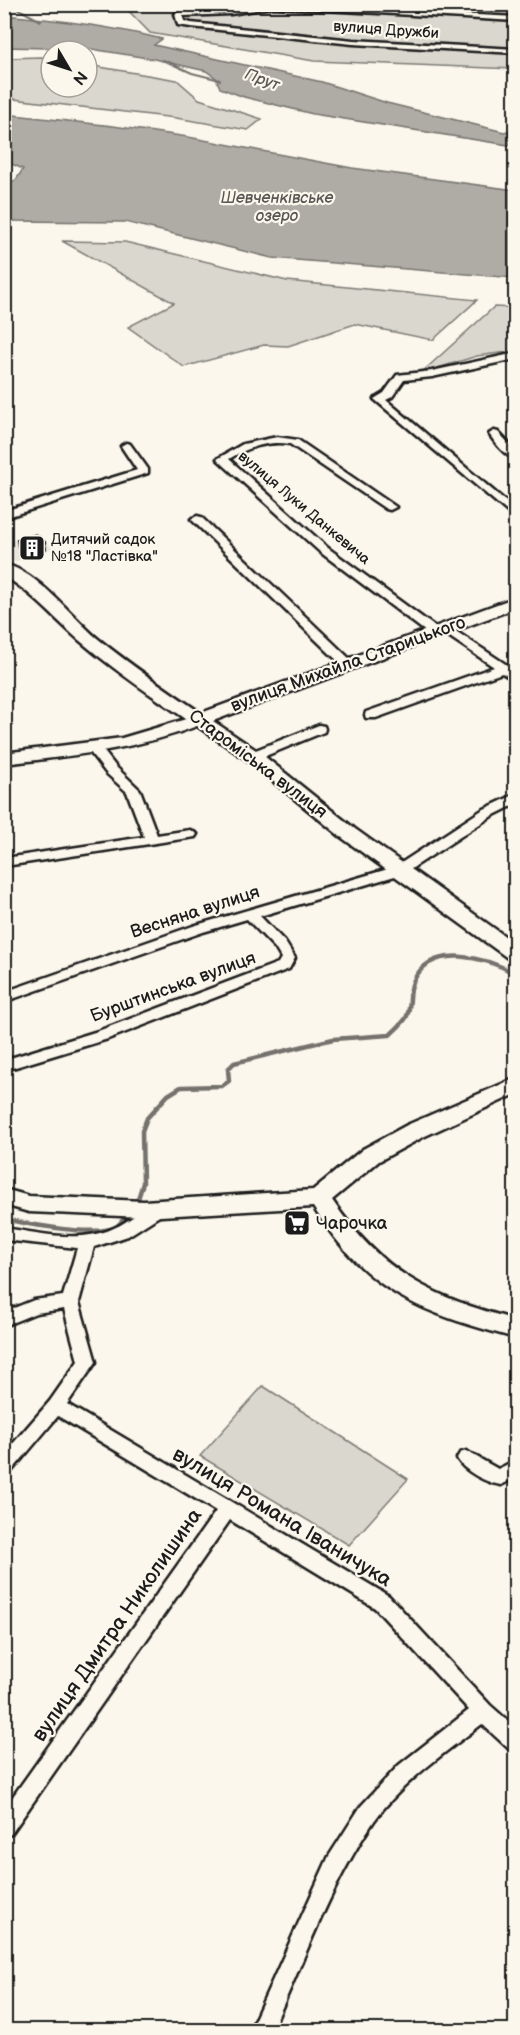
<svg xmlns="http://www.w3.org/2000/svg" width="520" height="2035" font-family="'Balsamiq Sans',sans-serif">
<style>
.built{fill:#eae6dc}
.green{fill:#dad7ce;stroke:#7b7a75;stroke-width:1.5}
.water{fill:#afaca5;stroke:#74726e;stroke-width:1.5}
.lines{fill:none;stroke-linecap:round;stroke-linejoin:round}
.stream-far1{stroke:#74726e;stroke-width:2}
.stream{stroke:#74726e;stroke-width:4.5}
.street-casing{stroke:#1c1c1c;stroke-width:5}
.secondary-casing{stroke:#1c1c1c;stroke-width:5}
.street{fill:#fbf7ec;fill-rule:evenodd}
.secondary{fill:#fbf7ec;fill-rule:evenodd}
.wall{fill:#a8a59e;stroke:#1c1c1c;stroke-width:1.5}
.shaded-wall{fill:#888681;stroke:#1c1c1c;stroke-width:1.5}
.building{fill:#c3c0b8;stroke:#1c1c1c;stroke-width:1.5}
.labels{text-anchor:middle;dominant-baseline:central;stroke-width:4.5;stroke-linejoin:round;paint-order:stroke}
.far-street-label{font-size:15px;fill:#1c1c1c;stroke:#fbf7ec}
.far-poi-label{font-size:15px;fill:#1c1c1c;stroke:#fbf7ec;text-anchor:start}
.far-water-label{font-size:16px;font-style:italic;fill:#575653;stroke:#fbf7ec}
.street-label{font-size:18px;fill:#1c1c1c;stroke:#fbf7ec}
.poi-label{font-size:18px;fill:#1c1c1c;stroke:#fbf7ec;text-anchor:start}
.near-street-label{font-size:21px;fill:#1c1c1c;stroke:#fbf7ec}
</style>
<rect width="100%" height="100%" fill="#fbf7ec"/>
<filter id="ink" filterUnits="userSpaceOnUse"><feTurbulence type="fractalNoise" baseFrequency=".0167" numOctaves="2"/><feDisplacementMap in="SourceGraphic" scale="12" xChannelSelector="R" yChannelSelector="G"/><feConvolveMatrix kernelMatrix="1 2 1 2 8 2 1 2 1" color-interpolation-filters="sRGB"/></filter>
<g filter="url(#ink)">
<polygon class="built" points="35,533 53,548 14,562 5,557 4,544"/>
<g class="green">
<polygon points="261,4 515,5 515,69 314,61 150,33 123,5 202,5 213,9"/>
<polygon points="41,57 51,59 51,87 87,87 87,65 177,80 199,99 262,119 248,130 176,118 5,98 5,58"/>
<polygon points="62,241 125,242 287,281 477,300 433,340 355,324 288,346 264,345 184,367 128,327 174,303"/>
<polygon points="494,307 515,308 515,351 477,356 421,373"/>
<polygon points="263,1386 408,1479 349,1545 200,1456"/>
</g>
<g class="water">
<path d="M4,15C58,20 110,26 162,39L154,45L322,82L387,103L488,128L504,132L515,129V146L313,114L244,97L220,88L216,78L206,71L154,59L91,49L5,47Z"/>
<polygon points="5,114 113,126 188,137 352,168 515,190 515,278 272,258 125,222 5,221 5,185 16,180 23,169 5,161"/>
</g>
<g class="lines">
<g class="stream-far1">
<polyline points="9,4 41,21"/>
<polyline points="163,60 192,73 220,80"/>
</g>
<g class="stream">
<path d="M137,1202L143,1183L142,1131L147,1118L168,1095L181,1087L222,1086L229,1081L228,1069L234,1063L333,1039L390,1035C395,1030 402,1024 406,1018C412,1008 408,993 413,982C431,941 487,958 516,974"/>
<path d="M4,1219C26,1224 99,1238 117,1226C121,1223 124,1218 127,1215"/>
</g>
<defs>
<g id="street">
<polygon points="263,4 516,17 516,21 273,7 231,14 183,16 184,21 191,23 353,40 516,49 516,53 353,44 191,27 178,25 175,14 179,12 231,10"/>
<polygon points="516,353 516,359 432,377 404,380 392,397 386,400 516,510 516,519 374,399 384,393 397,375 432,371"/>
<path d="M494,431L498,432L516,451V460C504,455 496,444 489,434Z"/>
<path d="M277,437L298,440L396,507L390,510L386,509L290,444C269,440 246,448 229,459L328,548L438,629V635H430L320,552L217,459L243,444Z"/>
<polygon points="126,443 130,444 148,469 148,473 4,518 4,511 137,470 121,446"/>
<polygon points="197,516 201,517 352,661 354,664 352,667 344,667 193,521 191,519"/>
<polygon points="445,624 516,671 516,681 502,673 376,718 366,718 365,715 366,712 494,667 441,631 439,628"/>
<polygon points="319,725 324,726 325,729 324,732 258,759 253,760 246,756 248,753"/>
<polygon points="93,743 98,744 116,767 140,790 157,835 190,830 197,834 195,837 12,865 7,864 5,861 7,858 12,857 144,837 127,792 106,773 86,747"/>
<polygon points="516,794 516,804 492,816 405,873 260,916 285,942 295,958 289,969 108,1039 9,1069 4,1068 4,1060 98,1031 278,963 281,958 275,948 247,919 203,932 4,1002 4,992 193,926 395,867 482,810"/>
<path d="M158,1203L164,1205L166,1209L164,1213L128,1236L94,1247L79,1302L96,1362L67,1404L389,1596L490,1705L516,1728V1751L509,1749L482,1724C445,1753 402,1782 374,1821C330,1885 304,1961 272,2030H250L329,1856L361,1806L399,1765L469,1710L375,1608L230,1520L11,1834L4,1837V1809L216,1511L58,1416L10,1473L4,1475V1454L50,1401L78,1361L64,1309L36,1313L4,1326V1312L34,1300L63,1296L77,1248L4,1240V1228C40,1233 80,1244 114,1228C129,1222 142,1208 158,1203Z"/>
<path d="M466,1451L498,1469L516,1460V1477L501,1485C487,1483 463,1471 457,1458L460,1453Z"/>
</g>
<g id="secondary">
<path d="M4,564C38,572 71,616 97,638C130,665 166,689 201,713L516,597V608L213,721L259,752L355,829L516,944V960L509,959L341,837L247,760L197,726C135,750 70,756 4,764V753L122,738L186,719C151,695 117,672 85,645C58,623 35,594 4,576Z"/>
<path d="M516,1078V1094L423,1137L379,1161L332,1200C382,1274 432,1297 516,1320V1338C419,1312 369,1294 313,1207L144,1217L29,1212L4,1205V1189L29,1196L144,1201L313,1190L363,1149L407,1125Z"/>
</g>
</defs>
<use href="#street" class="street-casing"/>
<use href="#secondary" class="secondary-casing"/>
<use href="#street" class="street"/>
<use href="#secondary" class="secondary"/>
</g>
<polygon class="wall" points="17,540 45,542 46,549 27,555 18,547"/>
<polygon class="shaded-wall" points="45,542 46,549 27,555 26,548"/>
<polygon class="building" points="36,534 45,542 26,548 17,540"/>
</g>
<defs>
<symbol id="building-square" viewBox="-11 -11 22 22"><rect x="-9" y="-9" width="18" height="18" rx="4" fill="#1c1c1c" stroke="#fbf7ec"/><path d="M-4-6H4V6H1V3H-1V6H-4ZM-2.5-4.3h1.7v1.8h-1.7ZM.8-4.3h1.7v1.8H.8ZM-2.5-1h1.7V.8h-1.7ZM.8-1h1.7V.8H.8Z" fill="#fff"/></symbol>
<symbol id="supermarket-square" viewBox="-11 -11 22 22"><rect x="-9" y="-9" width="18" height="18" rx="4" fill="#1c1c1c" stroke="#fbf7ec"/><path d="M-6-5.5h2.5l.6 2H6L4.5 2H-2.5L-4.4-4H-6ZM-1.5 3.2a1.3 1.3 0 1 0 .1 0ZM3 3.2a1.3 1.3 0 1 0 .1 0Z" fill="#fff"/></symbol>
</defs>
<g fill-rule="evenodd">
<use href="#building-square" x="17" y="533" width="30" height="30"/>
<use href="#supermarket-square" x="282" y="1208" width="30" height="30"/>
</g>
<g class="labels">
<g class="far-street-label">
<text transform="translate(386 30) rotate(4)">вулиця Дружби</text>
<text transform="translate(304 508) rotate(40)">вулиця Луки Данкевича</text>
</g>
<g class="far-poi-label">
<text x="51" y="539">Дитячий садок<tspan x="51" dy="17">№18 "Ластівка"</tspan></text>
</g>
<g class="far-water-label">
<text transform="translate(262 80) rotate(20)">Прут</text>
<text x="277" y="198">Шевченківське<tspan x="277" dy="18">озеро</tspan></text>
</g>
<g class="street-label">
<text transform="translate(348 664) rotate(-20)">вулиця Михайла Старицького</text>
<text transform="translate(258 764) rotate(37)">Староміська вулиця</text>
<text transform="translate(195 912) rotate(-18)">Весняна вулиця</text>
<text transform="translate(173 987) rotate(-20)">Бурштинська вулиця</text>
</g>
<g class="poi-label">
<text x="316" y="1223">Чарочка</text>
</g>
<g class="near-street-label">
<text transform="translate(282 1517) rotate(31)">вулиця Романа Іваничука</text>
<text transform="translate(117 1625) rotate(-55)">вулиця Дмитра Николишина</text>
</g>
</g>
<rect width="520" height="2035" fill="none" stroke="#fbf7ec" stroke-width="24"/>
<rect x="12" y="12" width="496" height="2011" fill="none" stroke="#1c1c1c" stroke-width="2" filter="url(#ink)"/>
<g transform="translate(69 69) rotate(129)"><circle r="28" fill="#fbf7ec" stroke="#a29f99" stroke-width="1.5"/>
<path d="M0-4.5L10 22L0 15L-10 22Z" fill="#1c1c1c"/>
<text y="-9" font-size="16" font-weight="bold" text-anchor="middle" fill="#1c1c1c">N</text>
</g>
</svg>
